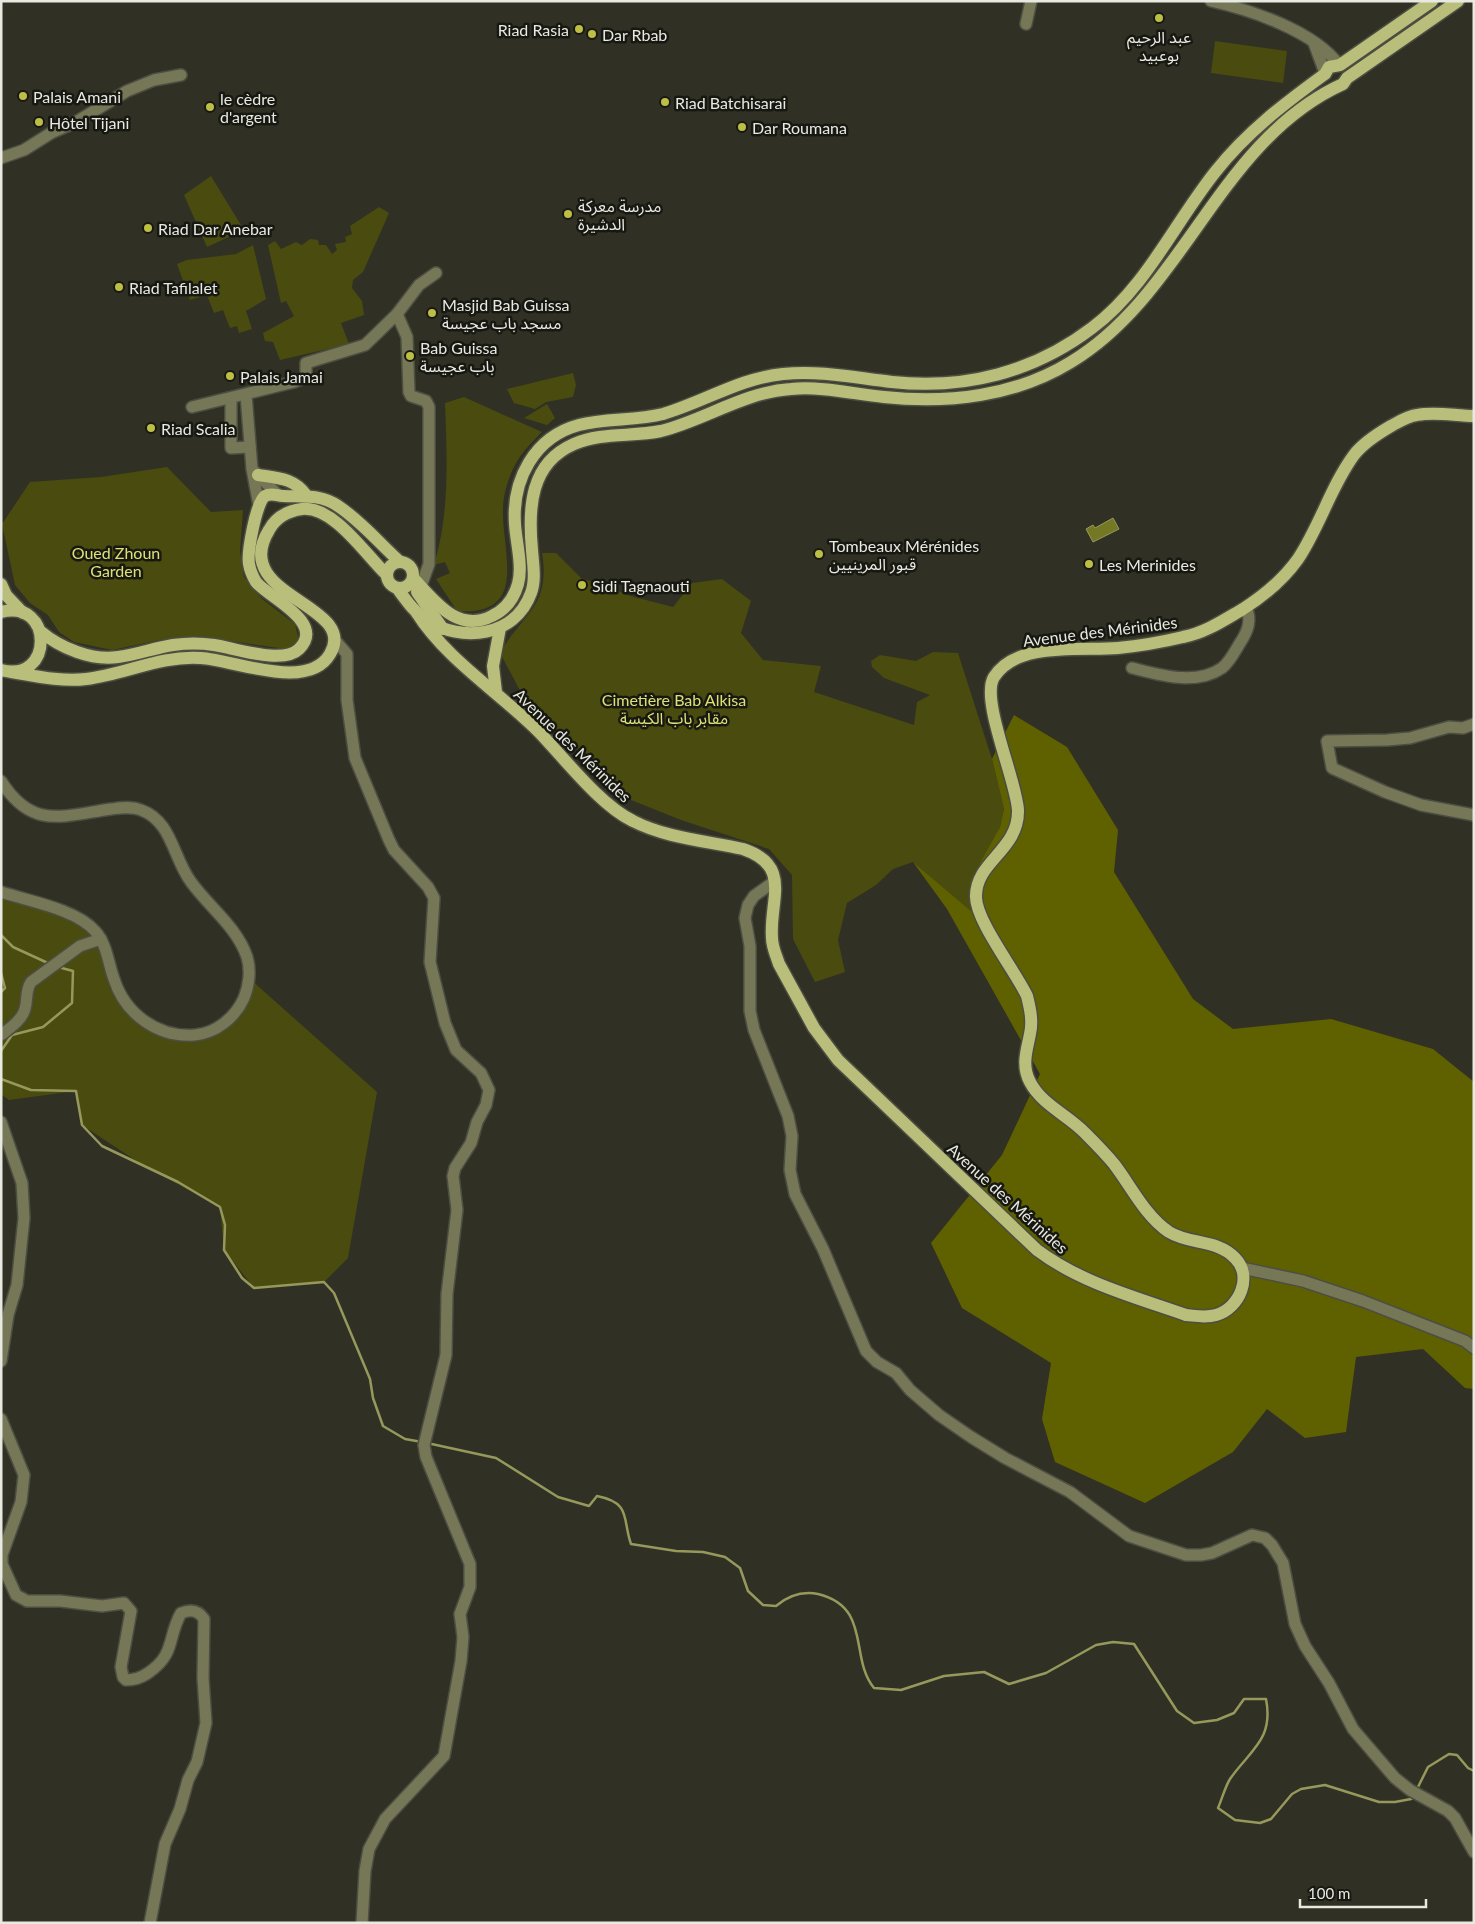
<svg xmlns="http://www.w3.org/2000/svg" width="1475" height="1924" font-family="Lato,'Noto Sans Arabic',sans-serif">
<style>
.green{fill:#4a4b0f}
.forest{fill:#5f6100}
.water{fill:#747723;stroke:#97995c}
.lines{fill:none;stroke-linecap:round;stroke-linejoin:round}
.stream{stroke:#97995c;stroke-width:2.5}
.minor-casing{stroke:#4d4e42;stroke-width:14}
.major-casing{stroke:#4d4e42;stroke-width:15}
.minor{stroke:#757757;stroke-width:11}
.major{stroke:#babe7b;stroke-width:12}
.poi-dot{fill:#bcbf44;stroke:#181813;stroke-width:2}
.labels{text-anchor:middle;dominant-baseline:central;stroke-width:5;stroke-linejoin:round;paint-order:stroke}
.poi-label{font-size:16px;fill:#e8e9e0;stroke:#181813;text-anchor:start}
.park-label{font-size:16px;fill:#dde173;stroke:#181813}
.street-label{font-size:16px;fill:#e8e9e0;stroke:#181813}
</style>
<rect width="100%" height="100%" fill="#303124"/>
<g class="green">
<polygon points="1215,41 1287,51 1283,83 1211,73"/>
<polygon points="211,176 244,230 207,247 184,195"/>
<polygon points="379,207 389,213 363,272 353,280 352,288 362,301 364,315 341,323 349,344 280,360 273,342 265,341 263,333 294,316 286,301 281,303 268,245 275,241 281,249 296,242 302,245 310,239 318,240 319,245 326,245 332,254 337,250 335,244 346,242 345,237 352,234 350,226"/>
<polygon points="253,245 266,299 246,311 252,329 239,333 237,326 230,328 223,310 214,313 207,295 190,300 177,264 187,260 236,254"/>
<polygon points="573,373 576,385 573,397 546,402 535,409 514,403 507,389"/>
<path d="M464,397L542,432C520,453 510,468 504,497C496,541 536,617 457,611L436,579L450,573L445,562L434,565C450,512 447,457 445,403Z"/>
<polygon points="547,404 555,418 547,425 524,418"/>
<polygon points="167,467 211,512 243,510 240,551 244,577 262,599 295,624 299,641 286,649 196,636 160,640 112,650 74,642 59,632 48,615 30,603 15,585 2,524 30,482 101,477"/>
<path d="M542,553H556L582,579L606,585L627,595L673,607L692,583L722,579L751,601L741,633L763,660L821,666L814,692L914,725L917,702L930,695L884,678L872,667L871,661L880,655L916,661L933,652L958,653L992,759L1004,809L1000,827L991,846L972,913L913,862L893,869L876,885L847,903L838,940L845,972L815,982L793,939L792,875L769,849L681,820L626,798L523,696L500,653C522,614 551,607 542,553Z"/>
<polygon points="1,894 71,915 106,952 127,1006 172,1040 221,1030 250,979 377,1092 348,1258 324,1282 254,1288 224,1250 220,1207 141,1164 82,1125 76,1091 9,1100 1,1094"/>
</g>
<polygon class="forest" points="1014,715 1067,747 1118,830 1114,872 1193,999 1233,1029 1331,1019 1433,1049 1474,1082 1474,1389 1465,1388 1423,1349 1356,1357 1346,1432 1305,1438 1267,1409 1233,1452 1145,1503 1055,1462 1042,1419 1051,1363 962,1308 931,1243 1002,1155 1040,1074 947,909 913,862 972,912 971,880 1000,827 1004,809 992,759"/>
<polygon class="water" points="1113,518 1119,529 1093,542 1086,529 1093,525 1095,528"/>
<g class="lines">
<g class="stream">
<polyline points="1,935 13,947 50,964"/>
<polyline points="1,973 5,988 1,992"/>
<polyline points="1,1051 12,1035 43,1027 72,1003 73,971 58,967"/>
<polyline points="1,1079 31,1090 76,1091 82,1125 102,1146 178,1182 220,1207 225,1225 224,1250 242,1278 254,1288 324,1282 334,1293 370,1379 373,1398 383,1426 405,1439 422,1442"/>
<path d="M427,1443L496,1458L558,1497L589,1506L597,1496C632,1503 622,1519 631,1544L676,1551L703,1552L725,1557L740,1568L748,1591L763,1605L776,1606C789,1595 802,1591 818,1594C872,1607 849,1658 874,1688L901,1690L944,1676L984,1672L1009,1684L1046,1673L1096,1645L1113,1642L1134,1644L1177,1711L1194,1723L1217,1720L1234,1713L1244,1699H1266C1274,1740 1250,1750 1230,1779C1225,1787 1222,1799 1218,1808L1235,1820L1260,1823L1271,1819L1292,1794L1301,1789L1325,1785L1379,1802H1395L1411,1799L1414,1796"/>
<polyline points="1416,1791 1428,1767 1449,1754 1457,1755 1468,1768 1474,1771"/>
</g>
<defs>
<g id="minor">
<path d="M1211,1C1251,10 1314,31 1339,65"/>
<polyline points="1026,24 1031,1"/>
<polyline points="1314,43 1325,73"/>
<polyline points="1,158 24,150 51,133 76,122 127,91 154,80 181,75"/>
<polyline points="397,314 407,337 409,392 411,396 426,401 429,407 429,564 421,586"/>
<polyline points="246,395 252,469 259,506"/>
<polyline points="231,398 231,448 250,447"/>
<polyline points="192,407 294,382 306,377 306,363 365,345 397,314 419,285 436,273"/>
<polyline points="255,472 278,495"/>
<polyline points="334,639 347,654 347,700 355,758 389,840 394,850 428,887 434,898 430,962 445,1023 456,1050 481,1073 489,1090 486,1105 477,1122 471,1143 455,1168 453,1176 457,1210 447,1294 446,1355 424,1445 426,1457 470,1564 470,1587 460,1614 463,1637 461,1661 444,1756 385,1819 369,1849 365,1871 362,1923"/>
<path d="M1132,668C1160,675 1196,686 1222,668C1230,662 1235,651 1240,643C1248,631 1252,620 1246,607"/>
<polyline points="1474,724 1463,728 1449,727 1410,738 1387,740 1327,741 1332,768 1385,792 1421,805 1474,815"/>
<path d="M1,781C32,830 62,816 111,809C120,808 131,806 141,810C172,821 173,858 191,882C209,907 237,927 247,957C251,970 249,986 244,998C235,1018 216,1033 195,1035C158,1038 125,1014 114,979C108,963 107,944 95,931C76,909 28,901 1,892"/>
<polyline points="775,881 754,896 748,905 745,918 750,946 750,1011 754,1030 788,1116 792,1136 790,1170 795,1194 823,1249 866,1351 877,1362 896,1373 910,1390 939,1415 971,1437 1005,1458 1070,1492 1129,1536 1186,1555 1201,1555 1212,1553 1252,1535 1265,1538 1272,1545 1283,1563 1295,1624 1305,1646 1329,1683 1353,1729 1395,1778 1410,1790 1448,1811 1455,1818 1474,1852"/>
<path d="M1,1035C10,1028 22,1020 25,1009C28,999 25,991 31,982L80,946L101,939"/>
<polyline points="1,1122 22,1183 24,1218 17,1285 8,1315 1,1361"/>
<polyline points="1242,1268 1303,1281 1363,1301 1465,1341 1474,1348"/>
<path d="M1,1419L24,1475L21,1502L2,1555V1564L16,1595L27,1601H60L102,1606L124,1603L131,1611L121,1667L123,1677L126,1680C135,1680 141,1678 148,1673C176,1654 167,1638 181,1613C191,1609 198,1610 204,1619L203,1678L206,1723L197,1762L188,1780L180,1809L165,1844L150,1923"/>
</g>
<g id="major">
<path d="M258,475C278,478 294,478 306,495"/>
<circle cx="400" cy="575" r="13"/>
<path d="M413,578C434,600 457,634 492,616C505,610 514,598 518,584C523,566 516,542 515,524C512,480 534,437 579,425C606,418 635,421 663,414C704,402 740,378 783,374C820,370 856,378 892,382C965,390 1034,372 1092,328C1146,288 1175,222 1216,171C1247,132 1285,103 1325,74L1329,67L1340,65L1432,1"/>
<polyline points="1,584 6,595 23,613"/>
<path d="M397,588C406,600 414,612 426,620C462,643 515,637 531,593C536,580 533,564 532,550C528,508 530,463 574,444C601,432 632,437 661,431C705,420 744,392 791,389C822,386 854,394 884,397C948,404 1016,396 1071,362C1185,293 1219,140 1343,84L1347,78L1458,1"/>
<polyline points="417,592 443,629"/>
<path d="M1,612C54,598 54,684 1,670"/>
<path d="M417,613C446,659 500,693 539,732C565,759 600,805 633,821C666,838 707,841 743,849C793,866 769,900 772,938C772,947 776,955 779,964L814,1028L838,1060L1037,1250C1081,1283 1135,1297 1186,1315C1197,1316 1206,1318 1216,1315C1240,1308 1253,1276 1235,1258C1217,1239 1190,1245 1169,1232C1145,1216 1131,1186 1114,1164C1105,1153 1095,1143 1085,1133C1068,1115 1042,1105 1030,1082C1021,1065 1027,1050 1030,1034C1033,1021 1030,1008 1027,996C1016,972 975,920 976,896C976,861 1019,850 1018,810C1016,779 980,699 994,677C1017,641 1081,651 1118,648C1139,646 1162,642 1183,637C1205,633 1224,620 1243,609C1265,595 1283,580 1298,559C1320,526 1331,486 1354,455C1363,443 1379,433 1391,426C1400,421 1408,416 1417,415C1435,411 1456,416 1474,416"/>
<path d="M40,631C60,648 92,661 118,657C136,655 154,648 173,645C187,643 201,643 214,645C235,648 283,665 299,649C326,622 269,598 256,582C253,577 250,570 249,564C247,553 256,502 265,496C272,492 277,496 283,496C303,497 321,494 338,506C361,521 379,543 400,562"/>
<path d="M11,672C35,676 62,682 86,679C126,674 161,655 201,658C235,660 308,692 330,654C360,604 228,597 269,530C276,517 287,511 302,509C334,506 365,554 386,574"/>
<polyline points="496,692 493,666 500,628"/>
</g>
</defs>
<use href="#minor" class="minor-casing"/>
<use href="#major" class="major-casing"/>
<use href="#minor" class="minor"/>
<use href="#major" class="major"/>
</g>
<g class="poi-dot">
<circle cx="1159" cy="18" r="5"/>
<circle cx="579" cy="29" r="5"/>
<circle cx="592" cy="34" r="5"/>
<circle cx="23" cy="96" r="5"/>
<circle cx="665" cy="102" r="5"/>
<circle cx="210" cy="107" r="5"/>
<circle cx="39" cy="122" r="5"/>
<circle cx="742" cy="127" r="5"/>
<circle cx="568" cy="214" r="5"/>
<circle cx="148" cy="228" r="5"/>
<circle cx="119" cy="287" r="5"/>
<circle cx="432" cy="313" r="5"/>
<circle cx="410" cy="356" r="5"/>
<circle cx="230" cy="376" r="5"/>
<circle cx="151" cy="428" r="5"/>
<circle cx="819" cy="554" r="5"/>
<circle cx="1089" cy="564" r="5"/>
<circle cx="582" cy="585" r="5"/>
</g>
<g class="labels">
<g class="poi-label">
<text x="569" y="29" text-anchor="end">Riad Rasia</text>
<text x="602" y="34">Dar Rbab</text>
<text x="1159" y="36" text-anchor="middle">عبد الرحيم<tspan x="1159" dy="18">بوعبيد</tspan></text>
<text x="33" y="96">Palais Amani</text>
<text x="220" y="98">le cèdre<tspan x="220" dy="18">d'argent</tspan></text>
<text x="675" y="102">Riad Batchisarai</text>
<text x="49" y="122">Hôtel Tijani</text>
<text x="752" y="127">Dar Roumana</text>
<text x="578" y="205">مدرسة معركة<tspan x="578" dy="18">الدشيرة</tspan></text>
<text x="158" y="228">Riad Dar Anebar</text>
<text x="129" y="287">Riad Tafilalet</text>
<text x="442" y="304">Masjid Bab Guissa<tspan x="442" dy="18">مسجد باب عجيسة</tspan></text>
<text x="420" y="347">Bab Guissa<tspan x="420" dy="18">باب عجيسة</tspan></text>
<text x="240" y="376">Palais Jamai</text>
<text x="161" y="428">Riad Scalia</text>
<text x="829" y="545">Tombeaux Mérénides<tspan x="829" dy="18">قبور المرينيين</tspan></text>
<text x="1099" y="564">Les Merinides</text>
<text x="592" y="585">Sidi Tagnaouti</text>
</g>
<g class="park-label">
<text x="116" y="552">Oued Zhoun<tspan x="116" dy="18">Garden</tspan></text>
<text x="674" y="699">Cimetière Bab Alkisa<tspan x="674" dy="18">مقابر باب الكيسة</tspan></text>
</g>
<g class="street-label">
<text transform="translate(1100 631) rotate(-7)">Avenue des Mérinides</text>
<text transform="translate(573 745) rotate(44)">Avenue des Mérinides</text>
<text transform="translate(1008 1198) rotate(42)">Avenue des Mérinides</text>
</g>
</g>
<rect width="1475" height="1924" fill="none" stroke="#e8e9e0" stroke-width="5"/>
<path d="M1300 1899v8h126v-8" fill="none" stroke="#e8e9e0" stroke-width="2.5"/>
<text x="1308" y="1899" font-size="15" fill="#e8e9e0" stroke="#181813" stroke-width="4" paint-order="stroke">100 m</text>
</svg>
